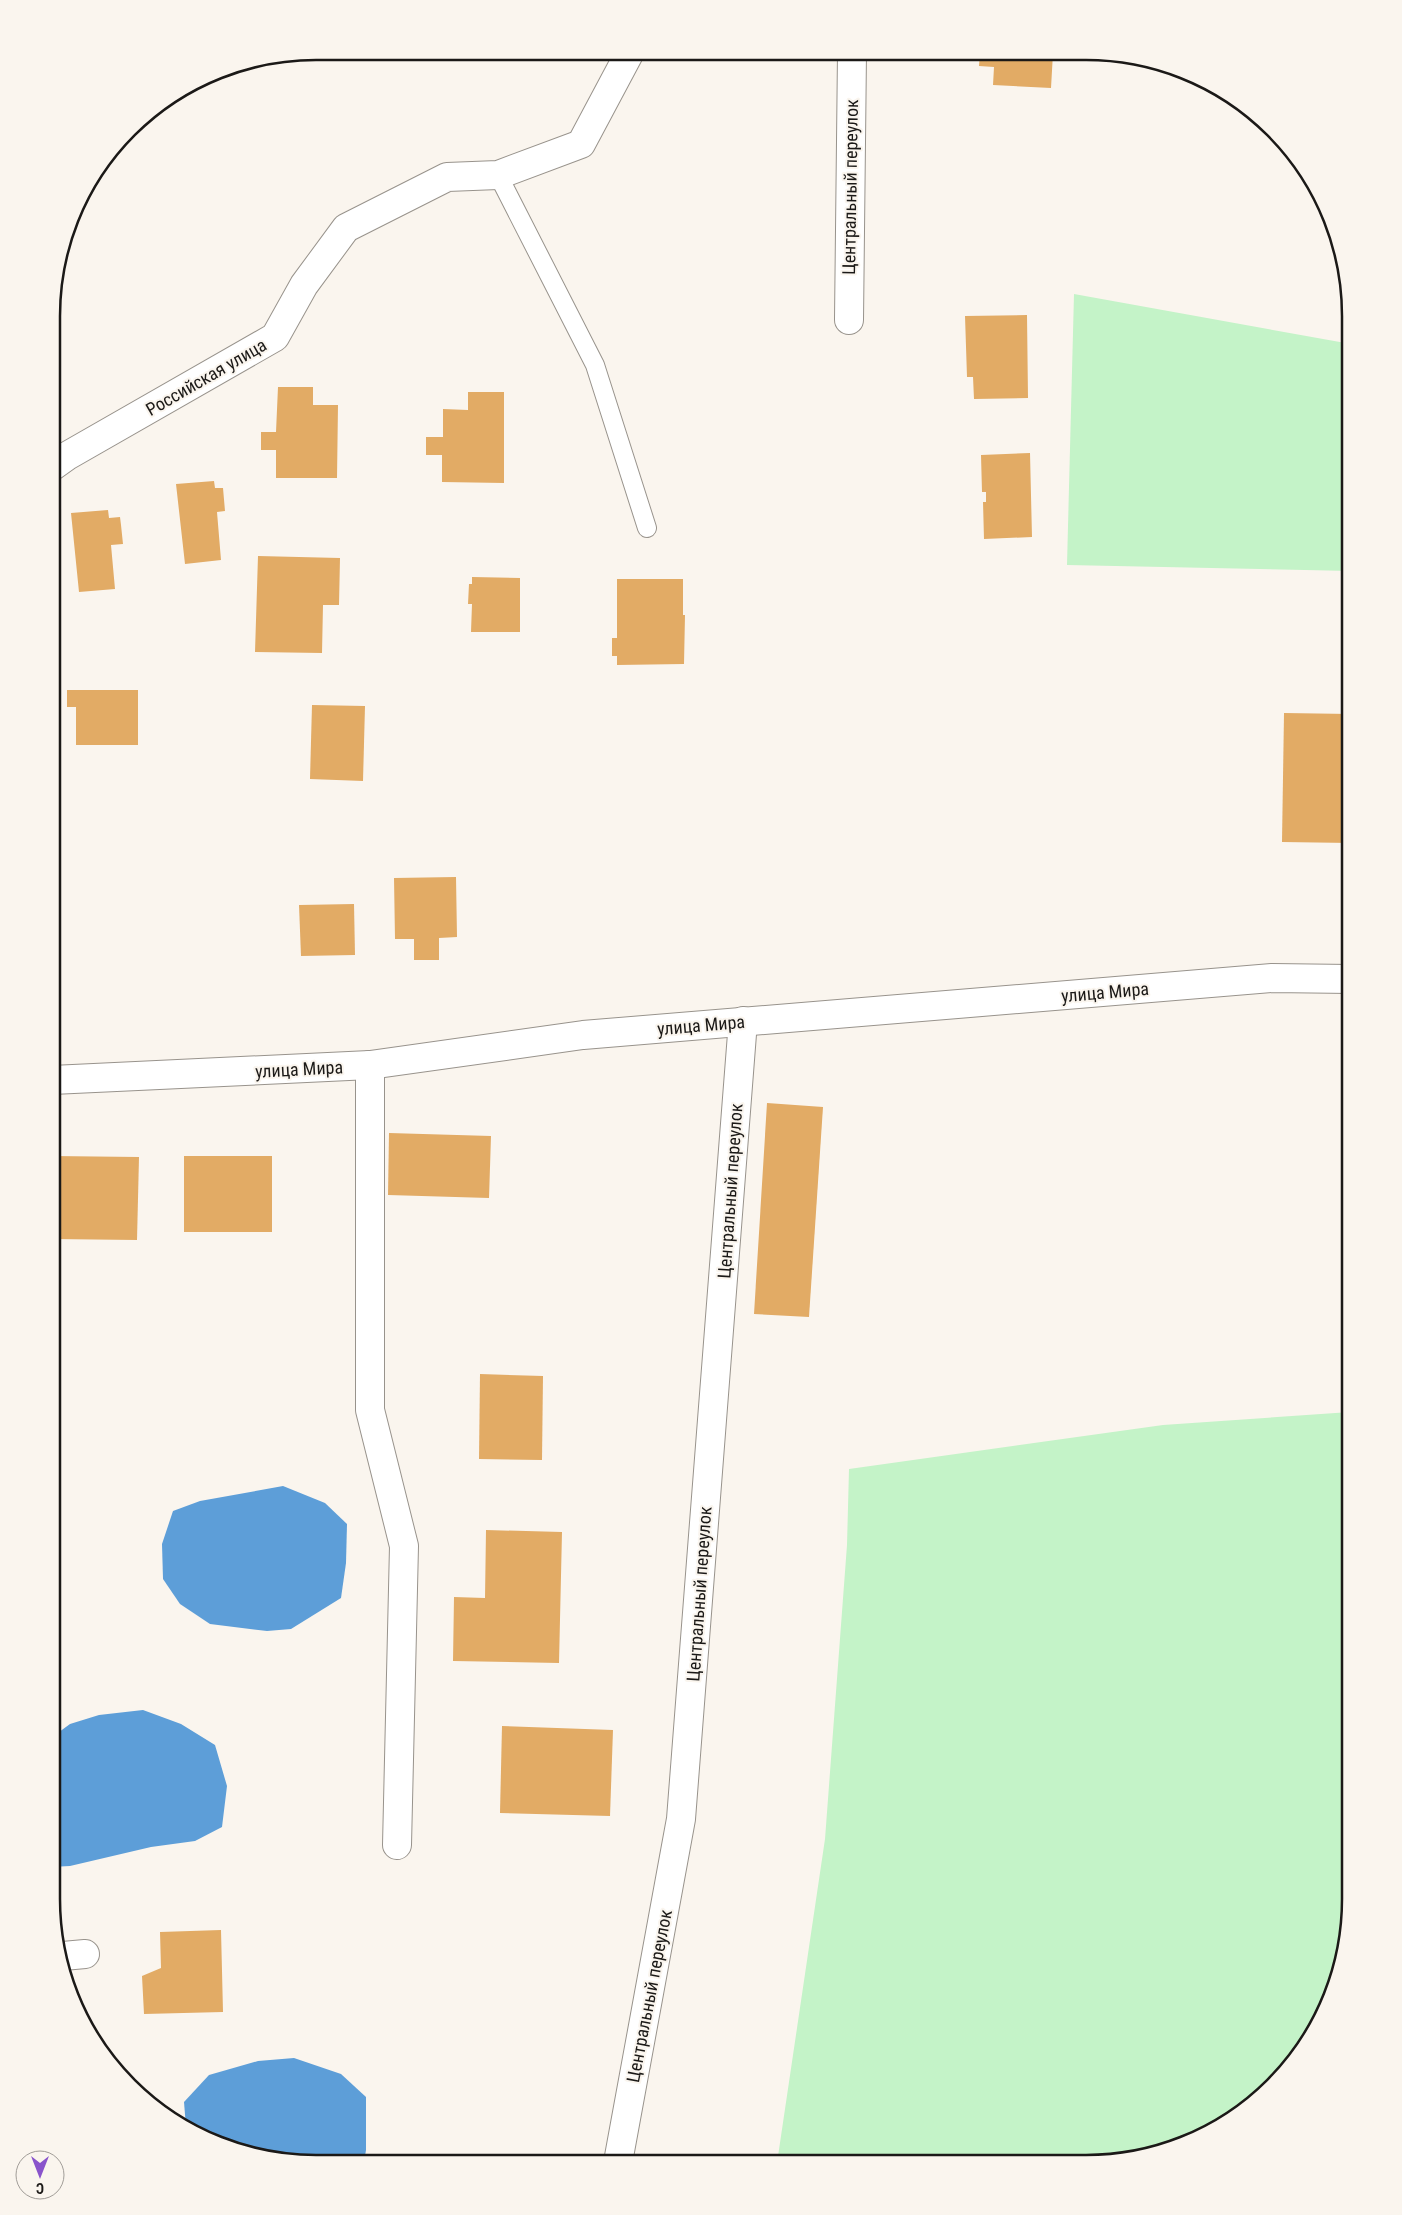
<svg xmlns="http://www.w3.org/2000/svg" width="1402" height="2215" font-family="'Roboto Condensed',sans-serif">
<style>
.green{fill:#c4f3c8}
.water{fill:#5d9ed8}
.building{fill:#e2ab65}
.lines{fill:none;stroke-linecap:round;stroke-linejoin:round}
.service-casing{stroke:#98938c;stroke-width:20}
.minor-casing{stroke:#98938c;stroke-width:30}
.service{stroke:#fff;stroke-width:18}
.minor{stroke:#fff;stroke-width:28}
.labels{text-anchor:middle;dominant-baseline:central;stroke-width:4;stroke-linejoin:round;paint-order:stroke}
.street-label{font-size:18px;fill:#1b1917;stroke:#faf5ee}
.rim{fill:none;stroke:#1b1917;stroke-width:2.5}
</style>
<rect width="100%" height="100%" fill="#faf5ee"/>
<g class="green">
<polygon points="1074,294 1351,344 1351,571 1067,565"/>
<polygon points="1350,1412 1350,1916 1331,2000 1296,2060 1247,2109 1187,2143 1086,2164 777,2163 825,1839 847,1545 849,1469 1163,1425"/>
</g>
<g class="water">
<polygon points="283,1486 325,1503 347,1524 346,1563 341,1598 291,1629 267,1631 210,1624 180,1604 163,1579 162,1544 173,1511 200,1501"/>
<polygon points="143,1710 181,1724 215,1745 227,1786 222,1827 195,1841 151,1847 70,1866 51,1867 51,1738 70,1724 99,1715"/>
<polygon points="294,2058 341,2074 366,2097 366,2150 364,2162 282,2162 215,2144 186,2127 184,2102 209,2075 258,2061"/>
</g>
<g class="building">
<polygon points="980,53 1053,53 1051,88 993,85 994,67 979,66"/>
<polygon points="1027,315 1028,398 974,399 973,377 967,377 965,316"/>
<polygon points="278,387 313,387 313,405 338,405 337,478 276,478 276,450 261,450 261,432 276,432"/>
<polygon points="468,392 504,392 504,483 442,482 442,455 426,455 426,437 443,437 443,409 468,410"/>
<polygon points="1030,453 1032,537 984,539 983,502 986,502 986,492 982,492 981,455"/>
<polygon points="214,481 215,488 223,488 225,511 217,512 221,560 185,564 176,484"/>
<polygon points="108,510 109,518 120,517 121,525 123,544 111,545 115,589 79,592 71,513"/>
<polygon points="258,556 340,558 339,605 323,605 322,653 255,652"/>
<polygon points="472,577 520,578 520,632 471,632 472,604 468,604 469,584 472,584"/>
<polygon points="617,579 683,579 683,615 685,615 684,664 617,665 617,656 612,656 612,638 617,638"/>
<polygon points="67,690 138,690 138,745 76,745 76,707 67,707"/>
<polygon points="312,705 365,706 363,781 310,779"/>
<polygon points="1284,713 1351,714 1351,843 1282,842"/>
<polygon points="456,877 457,937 439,938 439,960 414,960 414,939 395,939 394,878"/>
<polygon points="354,904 355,955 301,956 299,905"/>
<polygon points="767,1103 823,1107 809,1317 754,1314"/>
<polygon points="389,1133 491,1136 489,1198 388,1195"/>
<polygon points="52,1156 139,1157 137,1240 52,1239"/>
<rect x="184" y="1156" width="88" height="76"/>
<polygon points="480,1374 543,1376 542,1460 479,1459"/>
<polygon points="486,1530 562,1532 559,1663 453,1661 454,1597 485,1598"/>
<polygon points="502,1726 613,1730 610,1816 500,1813"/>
<polygon points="221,1930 223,2012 144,2014 142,1976 161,1968 160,1932"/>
</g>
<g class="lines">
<defs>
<polyline id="service" points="498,175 595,365 647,528"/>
<g id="minor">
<polyline points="849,320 852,53"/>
<polyline points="53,466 67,456 275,337 304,285 346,228 447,177 498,175 581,144 630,52"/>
<polyline points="370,1065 370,1410 404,1546 397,1845"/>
<polyline points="52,1080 370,1065 583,1035 1272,978 1351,979"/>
<polyline points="63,1956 85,1954"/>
<polyline points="618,2162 681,1819 743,1021"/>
</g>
</defs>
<use href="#service" class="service-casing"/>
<use href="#minor" class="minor-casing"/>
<use href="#service" class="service"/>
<use href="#minor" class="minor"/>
</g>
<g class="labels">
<g class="street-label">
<text transform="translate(850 187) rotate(-89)">Центральный переулок</text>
<text transform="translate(206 377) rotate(-30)">Российская улица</text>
<text transform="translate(1105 992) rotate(-5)">улица Мира</text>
<text transform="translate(701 1025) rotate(-5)">улица Мира</text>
<text transform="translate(299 1069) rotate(-3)">улица Мира</text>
<text transform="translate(730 1191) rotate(-86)">Центральный переулок</text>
<text transform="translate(699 1594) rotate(-86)">Центральный переулок</text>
<text transform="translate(649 1996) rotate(-79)">Центральный переулок</text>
</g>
</g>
<path d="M0 0H1402V2215H0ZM316 60H1086A256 256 0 0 1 1342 316V1899A256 256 0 0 1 1086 2155H316A256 256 0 0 1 60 1899V316A256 256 0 0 1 316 60Z" fill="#faf5ee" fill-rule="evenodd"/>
<path class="rim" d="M316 60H1086A256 256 0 0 1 1342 316V1899A256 256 0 0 1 1086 2155H316A256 256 0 0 1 60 1899V316A256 256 0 0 1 316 60Z"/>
<g transform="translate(40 2175) rotate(180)"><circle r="24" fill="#faf5ee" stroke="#a19d98"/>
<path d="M0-4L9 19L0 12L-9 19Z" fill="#8953cb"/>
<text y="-8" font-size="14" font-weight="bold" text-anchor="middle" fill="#1b1917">С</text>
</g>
</svg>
